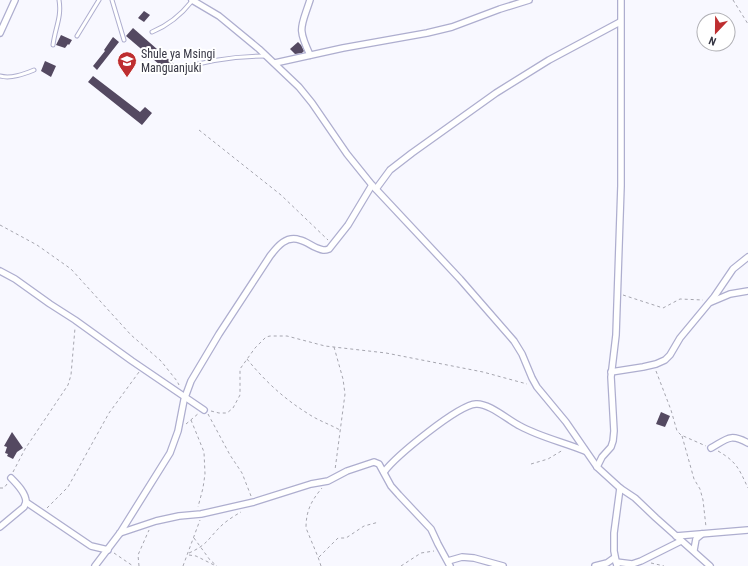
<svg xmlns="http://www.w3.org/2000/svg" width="748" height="566" font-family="'Roboto Condensed',sans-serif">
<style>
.building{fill:#544961}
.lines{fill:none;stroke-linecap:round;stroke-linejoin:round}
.lane-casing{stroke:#aeaecf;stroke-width:5}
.street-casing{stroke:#aeaecf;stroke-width:8}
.path{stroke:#a6a6af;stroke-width:1;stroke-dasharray:3 3;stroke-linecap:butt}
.lane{stroke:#fff;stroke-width:3}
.street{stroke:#fff;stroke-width:5.5}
.labels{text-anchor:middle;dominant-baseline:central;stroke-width:4;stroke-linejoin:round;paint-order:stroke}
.poi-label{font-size:12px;fill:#373744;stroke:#fff;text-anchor:start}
</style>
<rect width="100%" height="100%" fill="#f8f8ff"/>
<g class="building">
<polygon points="144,11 150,15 144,22 138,18"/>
<polygon points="133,28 174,64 167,71 126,36"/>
<polygon points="61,35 72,40 69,45 68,44 65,48 56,45"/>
<polygon points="113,37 119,42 97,70 93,66 105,51 104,50"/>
<polygon points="298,42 301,45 304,51 302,53 295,54 290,49"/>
<polygon points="45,61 56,66 51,77 41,71"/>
<polygon points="93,76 140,112 145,107 152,113 142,125 88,82"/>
<polygon points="661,412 670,416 665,427 656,424"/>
<polygon points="12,432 23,448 17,452 13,459 7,456 8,454 5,453 7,447 4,446"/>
</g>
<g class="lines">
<defs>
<g id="lane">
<polyline points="112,0 124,40"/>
<path d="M152,32C169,25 181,15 192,1"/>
<polyline points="77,36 99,0"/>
<path d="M53,45C55,28 62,17 59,0"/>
<path d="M176,70C207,60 233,56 266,56"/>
<path d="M0,76C11,79 24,74 34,70"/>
</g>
<g id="street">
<polyline points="192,0 219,16 259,49 299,87 312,103 347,154 372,185 460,279 514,341 522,354 532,378 537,387 566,422 597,467 620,488 635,498 656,518 710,566"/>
<path d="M310,0C301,28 297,27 310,55"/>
<polyline points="0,33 15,0"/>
<polyline points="275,63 343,48 427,33 452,27 500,9 529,0"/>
<polyline points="376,189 390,170 412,153 496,93 549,60 620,22"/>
<polyline points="0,271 15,279 50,304 75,320 132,361 204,410"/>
<polyline points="711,302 730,294 748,291"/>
<polyline points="611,372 643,367 656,364 665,360 670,355 680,338 714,297 733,269 748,257"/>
<path d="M711,448C727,439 730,433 748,443"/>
<polyline points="597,467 602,457 611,447 613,441 614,431 611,377 616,335 621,186 621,0"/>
<path d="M384,472C396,456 458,405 476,404C489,403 508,420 520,426C540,437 563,442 585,451"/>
<path d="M11,478C17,484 26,493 26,502L91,546L108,550"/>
<polyline points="0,527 24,507 26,502"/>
<polyline points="120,533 156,521 179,516 201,514 254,502 311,484 328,481 347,471 374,462 379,464 391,486 399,495 431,529 438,544 450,566"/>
<polyline points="676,536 748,530"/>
<polyline points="694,550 696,539 702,534"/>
<polyline points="448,561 462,557 474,558 503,566"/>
<polyline points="616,562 632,564 641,561 681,541"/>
<path d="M95,566L120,533L170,453L178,431L184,400L191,381L219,334L270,256C277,247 286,235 300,240C306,241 311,246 317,248C322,250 324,251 329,249L348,225L372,185"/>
<polyline points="595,566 607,563 614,558"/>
<polyline points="617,566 614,551 614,533 620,488"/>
</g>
</defs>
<use href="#lane" class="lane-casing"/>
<use href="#street" class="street-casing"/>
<g class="path">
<polyline points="733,0 748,24"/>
<polyline points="199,130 281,195 328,240"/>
<polyline points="0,225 37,245 71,269 131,335 161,361 177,381 179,385"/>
<polyline points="623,295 663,308 680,299 703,300"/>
<polyline points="334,347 343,379 345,394 335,470"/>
<path d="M247,359C264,380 283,398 307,413C317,420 329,424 340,430"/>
<polyline points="656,371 671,410 677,431 681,435 706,446"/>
<polyline points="211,411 219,413 227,413 233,408 240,395 240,369 255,348 266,337 270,336 287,336 325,346 386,353 483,372 527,384"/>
<polyline points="208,414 230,455 242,473 251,496"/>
<polyline points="191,420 204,452 205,474 203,488 198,507"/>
<polyline points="186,424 199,413"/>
<polyline points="682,436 694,479 700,489 703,500 706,527"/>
<path d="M718,451C737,462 739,469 748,488"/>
<polyline points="531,464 548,459 563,450"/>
<polyline points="13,472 25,449 68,385 71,375 75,328"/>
<polyline points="0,488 4,488 7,484"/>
<polyline points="47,508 68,487 109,413 139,372"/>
<polyline points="194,538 210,560 217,566"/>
<polyline points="114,553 133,566"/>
<path d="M189,553C207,545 208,539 220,527C226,521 234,516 241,512"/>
<polyline points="189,555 196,556 214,565"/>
<polyline points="319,557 338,538 346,538 364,526 379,522"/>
<polyline points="651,563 664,566"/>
<polyline points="139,566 138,555 149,530"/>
<polyline points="183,566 200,520"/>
<path d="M321,566L318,557L306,528C306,511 311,501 322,488"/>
<polyline points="401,566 421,553 434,551"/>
</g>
<use href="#lane" class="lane"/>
<use href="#street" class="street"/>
</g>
<defs>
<symbol id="school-pin" viewBox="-11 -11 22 30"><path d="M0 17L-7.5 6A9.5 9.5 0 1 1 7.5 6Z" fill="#be2e30" stroke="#fff"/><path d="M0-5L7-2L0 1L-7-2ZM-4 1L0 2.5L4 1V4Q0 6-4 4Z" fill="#fff"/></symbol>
</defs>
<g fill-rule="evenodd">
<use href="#school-pin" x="116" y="50" width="22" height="30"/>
</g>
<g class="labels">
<g class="poi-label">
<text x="141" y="54">Shule ya Msingi<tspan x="141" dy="14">Manguanjuki</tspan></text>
</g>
</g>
<g transform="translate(716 32) rotate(202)"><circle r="19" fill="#ffffff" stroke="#afafb4"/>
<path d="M0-3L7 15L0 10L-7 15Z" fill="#be2e30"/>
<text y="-6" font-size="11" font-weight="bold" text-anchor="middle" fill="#373744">N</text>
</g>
</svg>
